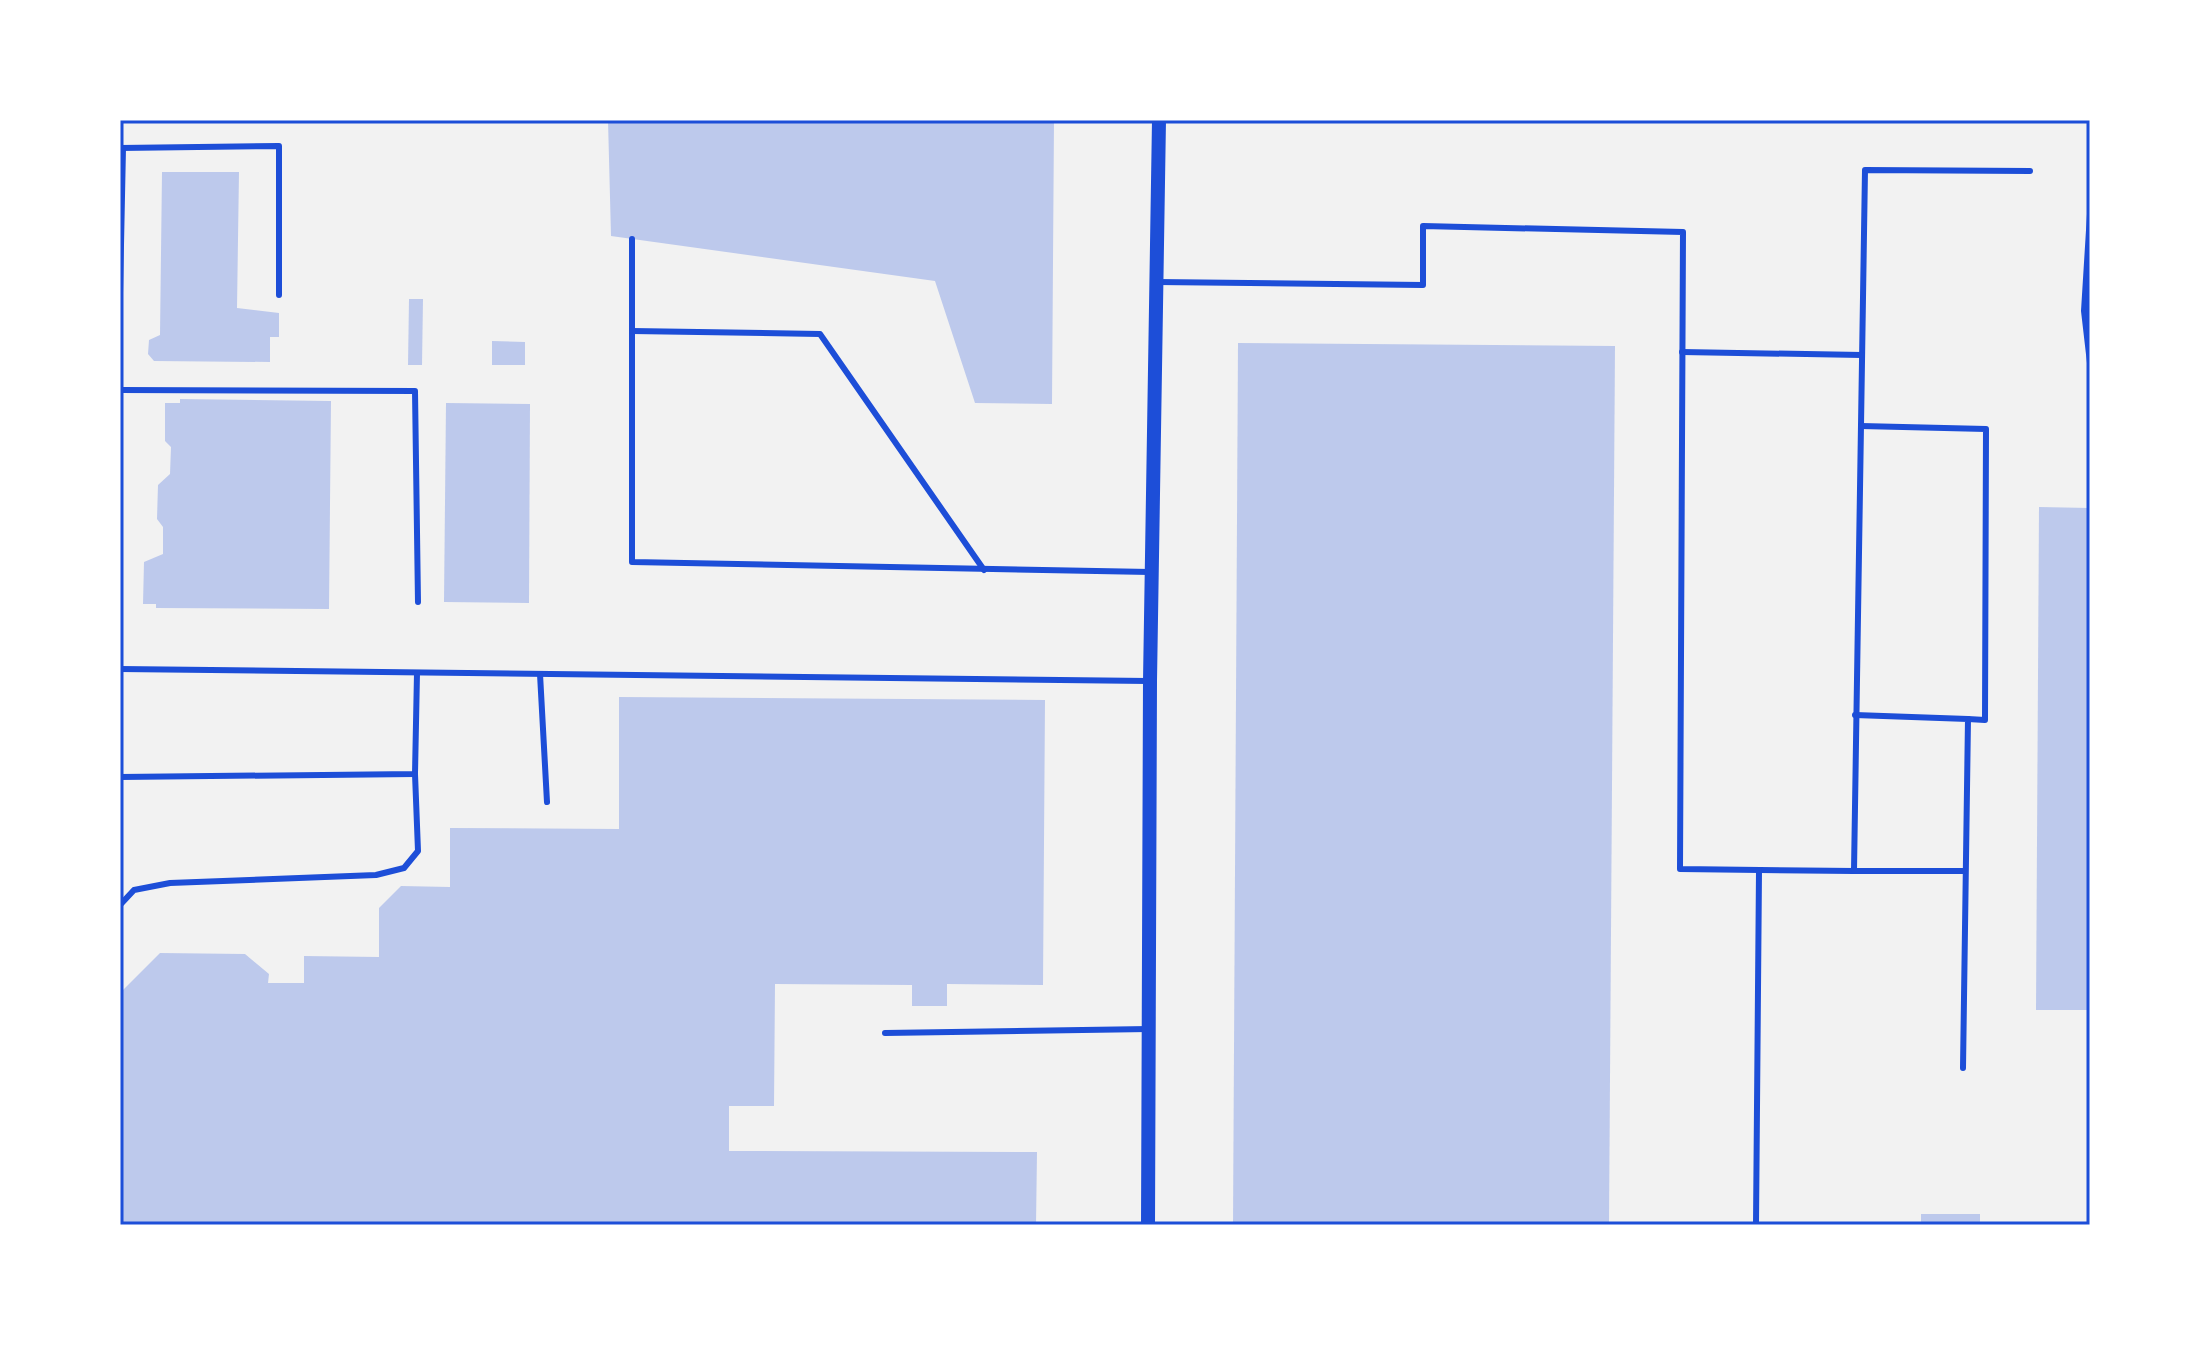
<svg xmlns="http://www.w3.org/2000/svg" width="2210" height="1345" font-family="Rubik,sans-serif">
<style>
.building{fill:#bdc9ec}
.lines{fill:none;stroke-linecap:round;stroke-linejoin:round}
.service{stroke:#1d4ed8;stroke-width:6}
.tertiary{stroke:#1d4ed8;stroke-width:14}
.neatline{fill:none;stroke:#1d4ed8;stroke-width:3}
</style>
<rect width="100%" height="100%" fill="#f2f2f2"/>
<g class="building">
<polygon points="608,120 1054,120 1052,404 975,403 935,281 611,236"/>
<polygon points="162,172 239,172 237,308 279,313 279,337 270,337 270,362 154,361 148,354 149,340 160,335"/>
<polygon points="409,299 423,299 422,365 408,365"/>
<polygon points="492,341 525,342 525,365 492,365"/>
<polygon points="1238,343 1615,346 1609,1225 1233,1225"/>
<polygon points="180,399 331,401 329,609 156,608 156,604 143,604 144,562 163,554 163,527 157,519 158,485 170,474 171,447 165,441 165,403 180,403"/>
<polygon points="446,403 530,404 529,603 444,602"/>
<polygon points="2039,507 2090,508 2090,1010 2036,1010"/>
<polygon points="619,697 1045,700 1043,985 947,984 947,1006 912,1006 912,985 775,984 774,1106 729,1106 729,1151 1037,1152 1036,1225 120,1225 120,993 160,953 245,954 269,974 268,983 304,983 304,956 379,957 379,908 401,886 450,887 450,828 619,829"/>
<rect x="1921" y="1214" width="59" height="11"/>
</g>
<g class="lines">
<g class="service">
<polyline points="120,148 279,146 279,295"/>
<polyline points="2090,214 2084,311 2090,363"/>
<polyline points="632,239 632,562 1150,572"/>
<polyline points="1157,282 1423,285 1423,226 1683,232 1680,869 1854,871 1865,170 2030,171"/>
<polyline points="120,293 123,148"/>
<polyline points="632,331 820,334 984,570"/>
<polyline points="1682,352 1862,355"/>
<polyline points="120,390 415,391 418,602"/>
<polyline points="1861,426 1986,429 1985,720 1968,719"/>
<polyline points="120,669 1148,681"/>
<polyline points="540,674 547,802"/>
<polyline points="1855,715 1968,719 1963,1068"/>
<polyline points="120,777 415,774 417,673"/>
<polyline points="1854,871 1964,871"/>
<polyline points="120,905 134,890 170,883 376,875 404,868 418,851 415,774"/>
<polyline points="885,1033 1149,1029"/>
<polyline points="1756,1225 1759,871"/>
</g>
<polyline class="tertiary" points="1148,1225 1150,681 1159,120"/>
</g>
<rect width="2210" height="1345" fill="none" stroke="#ffffff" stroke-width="244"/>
<rect x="122" y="122" width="1966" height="1101" class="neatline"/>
</svg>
